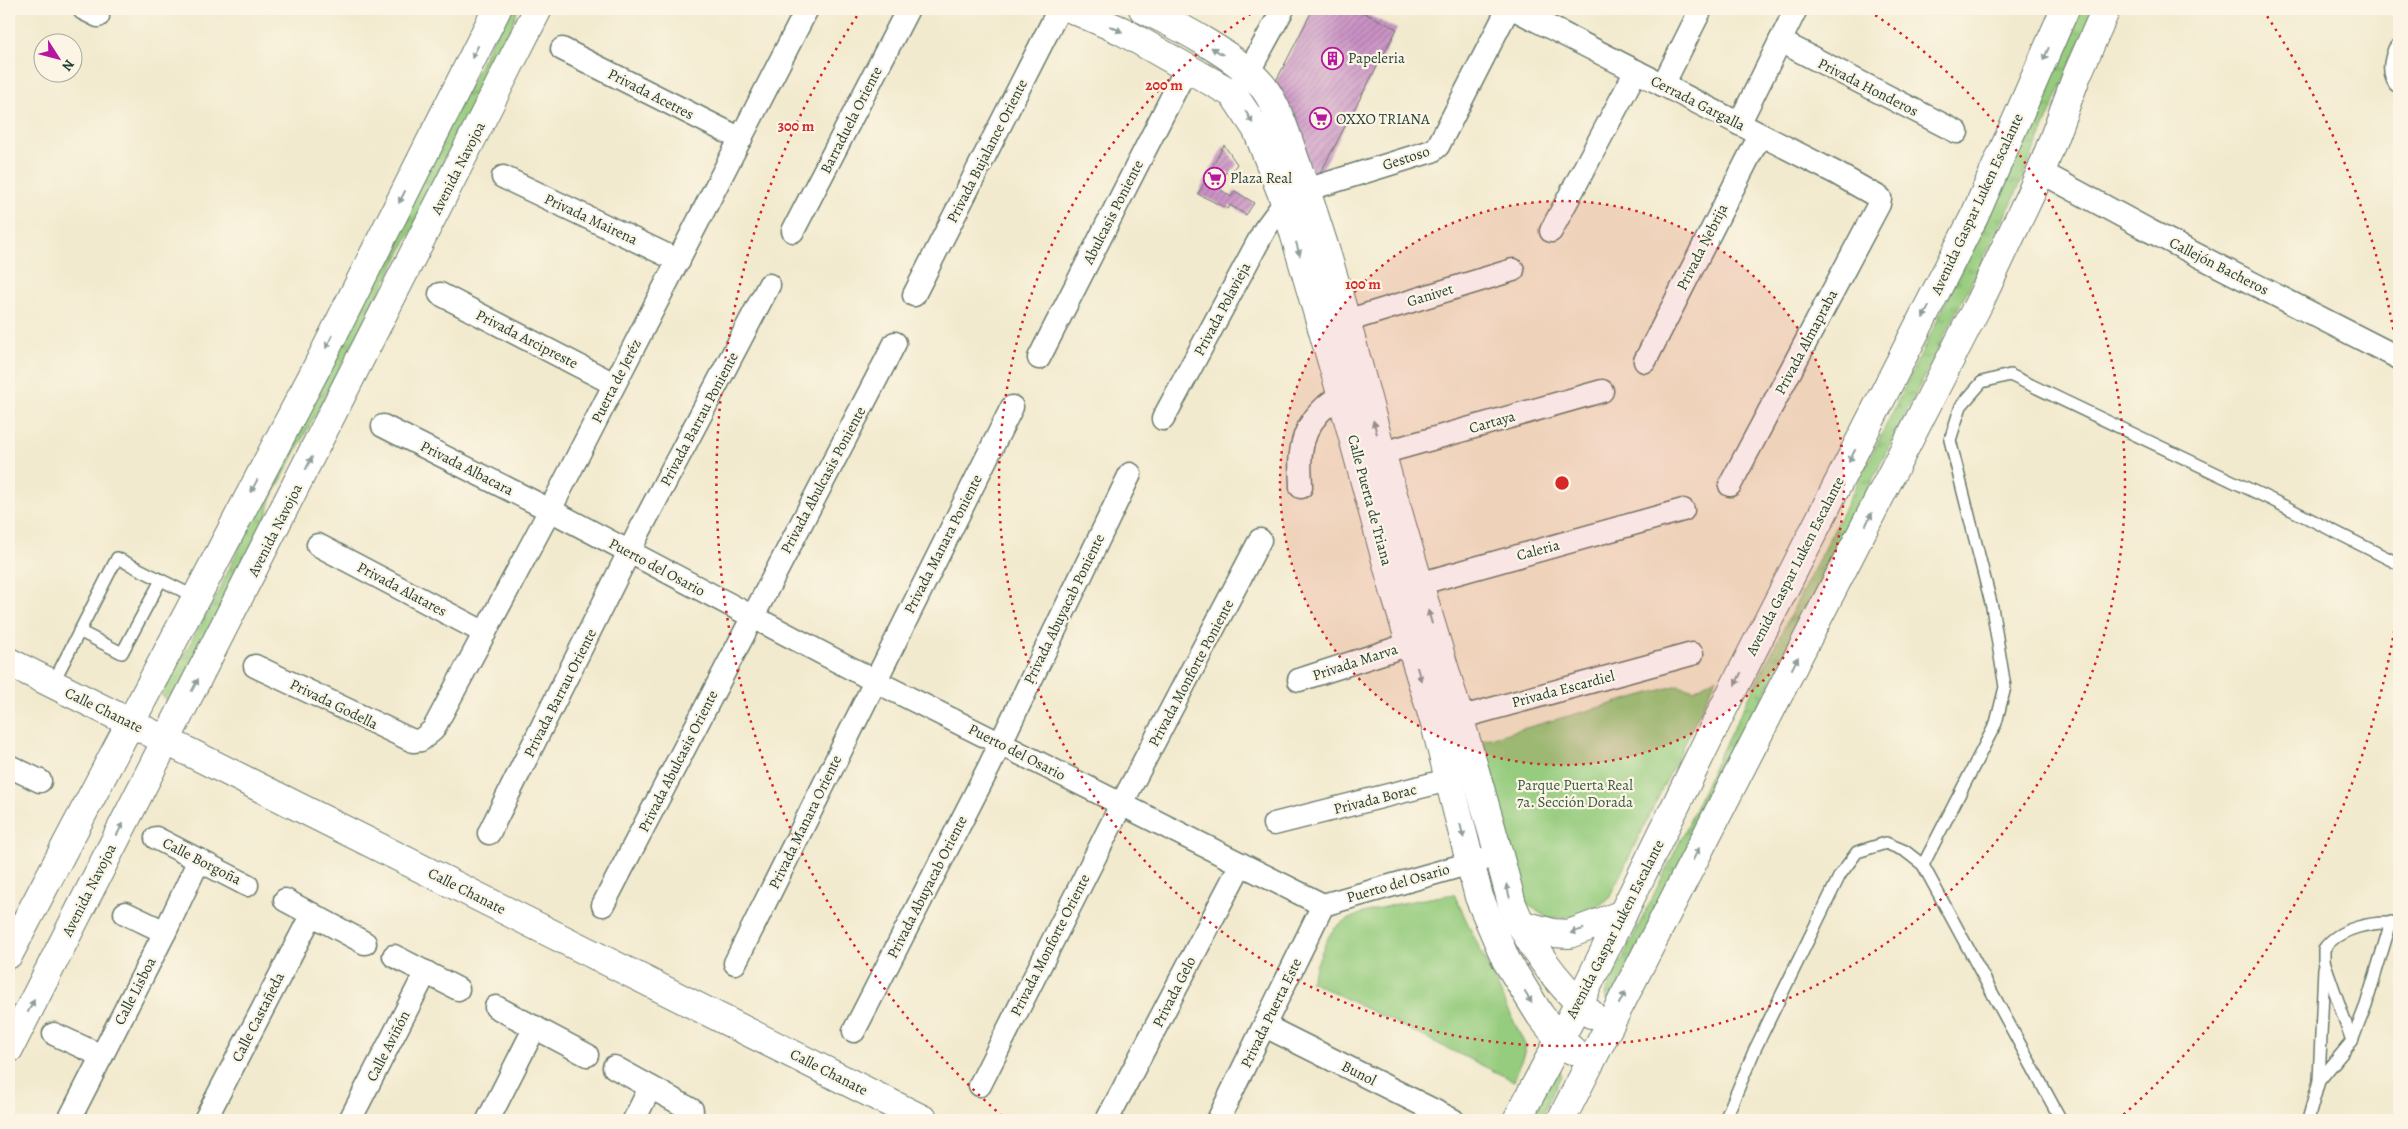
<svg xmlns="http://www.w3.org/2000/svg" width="2408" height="1129" font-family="Alegreya,serif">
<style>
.grass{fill:url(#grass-tufts);stroke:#5a8459}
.park{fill:#96cc7e;stroke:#5a8459}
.building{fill:url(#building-hatch)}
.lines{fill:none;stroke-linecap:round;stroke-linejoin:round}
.service-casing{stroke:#697a6a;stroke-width:14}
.minor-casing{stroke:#697a6a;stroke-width:25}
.tertiary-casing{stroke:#697a6a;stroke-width:30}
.service{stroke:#fff;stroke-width:11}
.minor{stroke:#fff;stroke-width:22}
.tertiary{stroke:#fff;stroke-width:28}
.oneway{fill:#8f9e9a}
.ring{fill:none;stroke:#d62828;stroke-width:2.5;stroke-dasharray:2.5 5}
.labels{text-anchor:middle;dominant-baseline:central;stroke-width:4.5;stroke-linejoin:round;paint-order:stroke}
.poi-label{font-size:15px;fill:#1f3d34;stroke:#fcf5e5;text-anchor:start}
.street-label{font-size:15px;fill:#1f3d34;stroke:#fcf5e5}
.park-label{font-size:15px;fill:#375a43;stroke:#fcf5e5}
.centre{fill:#d62828;stroke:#fcf5e5;stroke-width:2.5}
.ring-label{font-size:15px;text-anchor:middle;font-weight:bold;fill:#d62828;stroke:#fcf5e5;stroke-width:4.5;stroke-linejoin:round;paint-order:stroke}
</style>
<defs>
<pattern id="grass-tufts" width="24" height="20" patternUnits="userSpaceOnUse" patternTransform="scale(1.25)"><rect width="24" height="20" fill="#96cc7e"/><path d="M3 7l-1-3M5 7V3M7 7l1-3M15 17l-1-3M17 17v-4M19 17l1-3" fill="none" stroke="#7aa768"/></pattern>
<pattern id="building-hatch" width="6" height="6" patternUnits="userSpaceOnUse" patternTransform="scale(1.25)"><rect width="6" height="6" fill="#ca92c5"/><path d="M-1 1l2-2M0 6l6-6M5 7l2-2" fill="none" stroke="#a378a1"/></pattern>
</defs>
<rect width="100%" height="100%" fill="#fcf5e5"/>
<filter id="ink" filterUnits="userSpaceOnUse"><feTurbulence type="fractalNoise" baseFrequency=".02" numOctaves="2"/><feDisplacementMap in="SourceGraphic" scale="10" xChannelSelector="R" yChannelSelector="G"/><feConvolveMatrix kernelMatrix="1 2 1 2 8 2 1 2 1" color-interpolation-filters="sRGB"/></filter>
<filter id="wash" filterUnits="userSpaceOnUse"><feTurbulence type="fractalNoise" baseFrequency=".0096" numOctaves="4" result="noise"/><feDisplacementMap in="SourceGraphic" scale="20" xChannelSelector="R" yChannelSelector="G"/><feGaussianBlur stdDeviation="1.12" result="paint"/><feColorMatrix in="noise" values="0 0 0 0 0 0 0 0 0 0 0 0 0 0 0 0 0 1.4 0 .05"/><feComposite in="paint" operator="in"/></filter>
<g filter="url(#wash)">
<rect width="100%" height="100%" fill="#f2eace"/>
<g class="grass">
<polygon points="508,9 518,9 492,78 271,499 264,527 179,692 169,702 161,695 216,597 265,492"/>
<polygon points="2077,9 2094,9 2015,196 1612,998 1606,1000 1605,994 1687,827 1715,764 1878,442 2023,144 2066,30"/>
<polygon points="1559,1070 1561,1076 1540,1120 1530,1120 1555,1071"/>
</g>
<g class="park">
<polygon points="1717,677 1608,900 1580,916 1547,918 1525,902 1483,740 1679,685 1694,690"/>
<path d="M1454,894L1526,1047L1514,1081L1310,981C1315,970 1326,937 1334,929C1354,908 1425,899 1454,894Z"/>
</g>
<g id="blocks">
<g class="building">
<polygon points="1313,9 1356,9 1397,29 1316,181 1275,83"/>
<polygon points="1224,145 1237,164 1230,174 1226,172 1219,181 1220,189 1231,197 1235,191 1254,203 1246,215 1230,205 1228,209 1198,194"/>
</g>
</g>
</g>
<g filter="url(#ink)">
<use href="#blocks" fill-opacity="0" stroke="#697a6a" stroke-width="1"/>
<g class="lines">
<defs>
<g id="service">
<polyline points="79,631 122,653 161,580"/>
<polyline points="53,683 117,558 195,597"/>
<polyline points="1923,865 1996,723 2005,687 1992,607 1950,440 1961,406 1982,382 2010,375 2272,500 2399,564"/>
<path d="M2352,1041L2324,961V949C2338,928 2375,920 2399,924"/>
<polyline points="2319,1081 2324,968"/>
<polyline points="1725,1120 1755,1049 1840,875 1857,852 1886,843 1905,851 1923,865 2061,1120"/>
<polyline points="2308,1120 2319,1081 2352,1041 2366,1005 2391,922"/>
</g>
<g id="minor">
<polyline points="84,9 98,16"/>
<polyline points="1514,9 1834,172 1880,198 1879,204 1730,485"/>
<polyline points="1780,41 1957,132"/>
<polyline points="562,49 741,139"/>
<path d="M2399,51C2395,62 2393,71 2399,81"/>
<polyline points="1663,85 1701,9"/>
<polyline points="1239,86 1249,71 1283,9"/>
<polyline points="1739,124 1796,9"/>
<polyline points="2041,172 2150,231 2399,358"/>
<polyline points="503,177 679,261"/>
<polyline points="793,231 908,9"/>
<polyline points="1551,231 1636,71"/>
<polyline points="440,294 614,384"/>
<polyline points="914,295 1056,15 1062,9"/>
<polyline points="1346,321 1513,270"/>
<polyline points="1039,358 1181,79 1190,69"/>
<polyline points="1645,361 1760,135"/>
<polyline points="1163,419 1265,229 1285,202 1306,190 1432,151 1438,146 1508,9"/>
<polyline points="383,426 550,510 875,681 1323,905 1499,855"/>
<polyline points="1382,453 1602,391"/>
<path d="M1301,487C1301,476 1299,464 1301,453C1304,422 1328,398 1356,389"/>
<polyline points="318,545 485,633"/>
<polyline points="1404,588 1683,510"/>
<polyline points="255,666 413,741 421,740 433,730 550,510 807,9"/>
<polyline points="1299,680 1410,644"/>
<polyline points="1444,722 1692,654"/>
<polyline points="9,766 40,781"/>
<polyline points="1274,824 1464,776"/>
<polyline points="489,833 639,532 769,285"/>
<polyline points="156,838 247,885"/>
<polyline points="285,900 365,943"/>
<polyline points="603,905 895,343"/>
<polyline points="125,913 165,932"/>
<polyline points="394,956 458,989"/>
<polyline points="735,963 1012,407"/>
<polyline points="496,1007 587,1055"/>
<polyline points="1265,1026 1453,1120"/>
<polyline points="854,1031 989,767 1130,474"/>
<polyline points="54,1034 102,1056"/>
<polyline points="614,1067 692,1110"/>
<polyline points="980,1085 1121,805 1260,540"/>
<polyline points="69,1120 165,932 199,860"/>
<polyline points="205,1120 312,914"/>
<polyline points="350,1120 426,972"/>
<polyline points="488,1120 535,1027"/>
<polyline points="634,1120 650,1088"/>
<polyline points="1107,1120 1241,864"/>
<polyline points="1218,1120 1323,905"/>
</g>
<g id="tertiary">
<polyline points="1072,9 1122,31 1233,94 1257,130 1285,202 1341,393 1394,590 1435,724 1479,897 1506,960 1540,1015 1559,1039 1572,1050"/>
<path d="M1143,9C1177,25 1242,59 1264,88C1281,112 1289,144 1299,171C1332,262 1356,357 1381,451C1422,603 1473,752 1512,904C1529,947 1557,983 1591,1014"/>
<polyline points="9,662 924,1120"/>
<polyline points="1520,924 1553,933 1569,934 1623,914"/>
<polyline points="9,954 317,367 497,9"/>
<polyline points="9,1049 538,9"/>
<polyline points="1517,1120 1579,1003 1724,707 1975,215 2065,9"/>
<polyline points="1561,1120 1979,303 2041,172 2077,75 2106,9"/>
</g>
</defs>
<use href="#service" class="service-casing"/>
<use href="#minor" class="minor-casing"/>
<use href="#tertiary" class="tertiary-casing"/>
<use href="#service" class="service"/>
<use href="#minor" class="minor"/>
<use href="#tertiary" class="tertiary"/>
</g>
<defs><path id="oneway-solid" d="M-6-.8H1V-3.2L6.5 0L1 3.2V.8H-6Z" transform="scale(1.25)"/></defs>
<g class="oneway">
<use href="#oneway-solid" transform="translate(1116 29) rotate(25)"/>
<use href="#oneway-solid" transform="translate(1217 51) rotate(-148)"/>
<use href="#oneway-solid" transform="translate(475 52) rotate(117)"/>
<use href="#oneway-solid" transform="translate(2046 54) rotate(113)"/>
<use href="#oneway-solid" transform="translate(1249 117) rotate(59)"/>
<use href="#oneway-solid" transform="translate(402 197) rotate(117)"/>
<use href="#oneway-solid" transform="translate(1298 249) rotate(74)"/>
<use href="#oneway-solid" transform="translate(1926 312) rotate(117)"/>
<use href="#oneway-solid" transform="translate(329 342) rotate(117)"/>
<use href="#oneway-solid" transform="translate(1375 427) rotate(-105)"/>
<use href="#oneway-solid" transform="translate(1852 456) rotate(117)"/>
<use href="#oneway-solid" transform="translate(309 463) rotate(-63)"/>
<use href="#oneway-solid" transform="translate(254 486) rotate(118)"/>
<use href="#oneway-solid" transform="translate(1869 519) rotate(-63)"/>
<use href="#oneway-solid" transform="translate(1430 617) rotate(-106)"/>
<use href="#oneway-solid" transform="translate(1795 663) rotate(-63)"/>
<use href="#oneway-solid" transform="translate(1419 674) rotate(73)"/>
<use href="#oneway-solid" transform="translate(1738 679) rotate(117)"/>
<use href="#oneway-solid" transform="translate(195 685) rotate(-62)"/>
<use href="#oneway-solid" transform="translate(120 829) rotate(-63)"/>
<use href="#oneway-solid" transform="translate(1462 831) rotate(76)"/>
<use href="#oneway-solid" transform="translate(1696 854) rotate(-63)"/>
<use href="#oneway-solid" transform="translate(1508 891) rotate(-104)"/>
<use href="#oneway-solid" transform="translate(1577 931) rotate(163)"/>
<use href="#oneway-solid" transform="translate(1528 997) rotate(58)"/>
<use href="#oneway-solid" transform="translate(1622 998) rotate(-63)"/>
<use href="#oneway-solid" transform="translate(31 1006) rotate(-63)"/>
</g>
</g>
<circle cx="1562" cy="483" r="282" fill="#d62828" fill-opacity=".12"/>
<g class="ring">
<circle cx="1562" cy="483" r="282"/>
<path d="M1869 11A563 563 0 1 1 1255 11"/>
<path d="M2399 601A845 845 0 0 1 2122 1116M1002 1116A845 845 0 0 1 861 10M2263 10A845 845 0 0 1 2399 365"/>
</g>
<defs>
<symbol id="building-ring" viewBox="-11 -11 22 22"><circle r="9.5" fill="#fcf5e5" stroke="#b5179e" stroke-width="1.5"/><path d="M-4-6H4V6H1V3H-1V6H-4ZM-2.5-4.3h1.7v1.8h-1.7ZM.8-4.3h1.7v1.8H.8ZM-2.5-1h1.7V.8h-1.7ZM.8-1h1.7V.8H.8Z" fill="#b5179e"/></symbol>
<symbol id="supermarket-ring" viewBox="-11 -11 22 22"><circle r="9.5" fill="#fcf5e5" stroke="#b5179e" stroke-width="1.5"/><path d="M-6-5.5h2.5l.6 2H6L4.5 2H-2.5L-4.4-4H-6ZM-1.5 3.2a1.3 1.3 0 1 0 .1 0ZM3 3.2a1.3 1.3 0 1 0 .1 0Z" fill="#b5179e"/></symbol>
</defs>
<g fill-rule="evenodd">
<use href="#building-ring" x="1320" y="46" width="25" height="25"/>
<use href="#supermarket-ring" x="1308" y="106" width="25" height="25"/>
<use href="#supermarket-ring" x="1202" y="166" width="25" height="25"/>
</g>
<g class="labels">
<g class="poi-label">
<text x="1348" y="58">Papeleria</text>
<text x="1336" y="119">OXXO TRIANA</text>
<text x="1230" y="178">Plaza Real</text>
</g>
<g class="street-label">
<text transform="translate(1868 87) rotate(27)">Privada Honderos</text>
<text transform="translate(651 94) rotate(27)">Privada Acetres</text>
<text transform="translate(1698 103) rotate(27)">Cerrada Gargalla</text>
<text transform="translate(851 120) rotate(-63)">Barraduela Oriente</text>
<text transform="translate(987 151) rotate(-63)">Privada Bujalance Oriente</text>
<text transform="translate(1406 158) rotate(-18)">Gestoso</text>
<text transform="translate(458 168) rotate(-63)">Avenida Navojoa</text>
<text transform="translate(1977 204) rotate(-65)">Avenida Gaspar Luken Escalante</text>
<text transform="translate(1113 212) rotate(-63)">Abulcasis Poniente</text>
<text transform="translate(591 219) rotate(25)">Privada Mairena</text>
<text transform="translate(1702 247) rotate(-63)">Privada Nebrija</text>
<text transform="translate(2219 266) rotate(27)">Callejón Bacheros</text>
<text transform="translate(1430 295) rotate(-17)">Ganivet</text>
<text transform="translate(1222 309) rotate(-62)">Privada Polavieja</text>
<text transform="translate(527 339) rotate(27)">Privada Arcipreste</text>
<text transform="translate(1806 342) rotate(-62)">Privada Almapraba</text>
<text transform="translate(616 381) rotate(-63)">Puerta de Jeréz</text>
<text transform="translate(699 419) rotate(-62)">Privada Barrau Poniente</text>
<text transform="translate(1492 422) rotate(-16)">Cartaya</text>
<text transform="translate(467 468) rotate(27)">Privada Albacara</text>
<text transform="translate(823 480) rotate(-62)">Privada Abulcasis Poniente</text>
<text transform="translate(1370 500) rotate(75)">Calle Puerta de Triana</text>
<text transform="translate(275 530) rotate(-63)">Avenida Navojoa</text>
<text transform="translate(943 544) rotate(-63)">Privada Manara Poniente</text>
<text transform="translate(1538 550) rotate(-15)">Caleria</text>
<text transform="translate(1795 566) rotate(-63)">Avenida Gaspar Luken Escalante</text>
<text transform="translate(657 567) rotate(28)">Puerto del Osario</text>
<text transform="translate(402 589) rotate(28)">Privada Alatares</text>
<text transform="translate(1064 609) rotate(-64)">Privada Abuyacab Poniente</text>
<text transform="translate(1355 662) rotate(-18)">Privada Marva</text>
<text transform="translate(1191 673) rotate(-62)">Privada Monforte Poniente</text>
<text transform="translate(1563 689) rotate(-15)">Privada Escardiel</text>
<text transform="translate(560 693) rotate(-63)">Privada Barrau Oriente</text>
<text transform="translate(334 704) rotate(26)">Privada Godella</text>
<text transform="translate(104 710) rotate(26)">Calle Chanate</text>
<text transform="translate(1017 752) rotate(27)">Puerto del Osario</text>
<text transform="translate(678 761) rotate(-63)">Privada Abulcasis Oriente</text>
<text transform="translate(1375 799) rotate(-14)">Privada Borac</text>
<text transform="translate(805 822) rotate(-64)">Privada Manara Oriente</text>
<text transform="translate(202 861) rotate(27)">Calle Borgoña</text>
<text transform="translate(1398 883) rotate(-16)">Puerto del Osario</text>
<text transform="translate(927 887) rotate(-63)">Privada Abuyacab Oriente</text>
<text transform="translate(89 890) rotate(-63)">Avenida Navojoa</text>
<text transform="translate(467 891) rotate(27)">Calle Chanate</text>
<text transform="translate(1615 929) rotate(-63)">Avenida Gaspar Luken Escalante</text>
<text transform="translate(1050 945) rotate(-63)">Privada Monforte Oriente</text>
<text transform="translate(135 991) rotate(-63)">Calle Lisboa</text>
<text transform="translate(1174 992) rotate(-63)">Privada Gelo</text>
<text transform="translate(1271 1013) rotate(-64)">Privada Puerta Este</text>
<text transform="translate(258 1017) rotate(-63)">Calle Castañeda</text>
<text transform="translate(388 1046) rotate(-63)">Calle Aviñón</text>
<text transform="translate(829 1072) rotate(27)">Calle Chanate</text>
<text transform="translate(1359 1073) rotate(27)">Bunol</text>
</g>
<g class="park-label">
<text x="1575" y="785">Parque Puerta Real<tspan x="1575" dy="17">7a. Sección Dorada</tspan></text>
</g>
</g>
<circle cx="1562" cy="483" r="8" class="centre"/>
<g class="ring-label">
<text x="1164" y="90">200 m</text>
<text x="796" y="131">300 m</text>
<text x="1363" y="289">100 m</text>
</g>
<rect width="2408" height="1129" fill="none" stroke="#fcf5e5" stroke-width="30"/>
<g transform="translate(58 58) rotate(126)"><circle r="24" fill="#fcf5e5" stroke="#a4ab9e"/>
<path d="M0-4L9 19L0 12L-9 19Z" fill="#b5179e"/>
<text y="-8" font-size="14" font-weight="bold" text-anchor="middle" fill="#1f3d34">N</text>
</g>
</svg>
